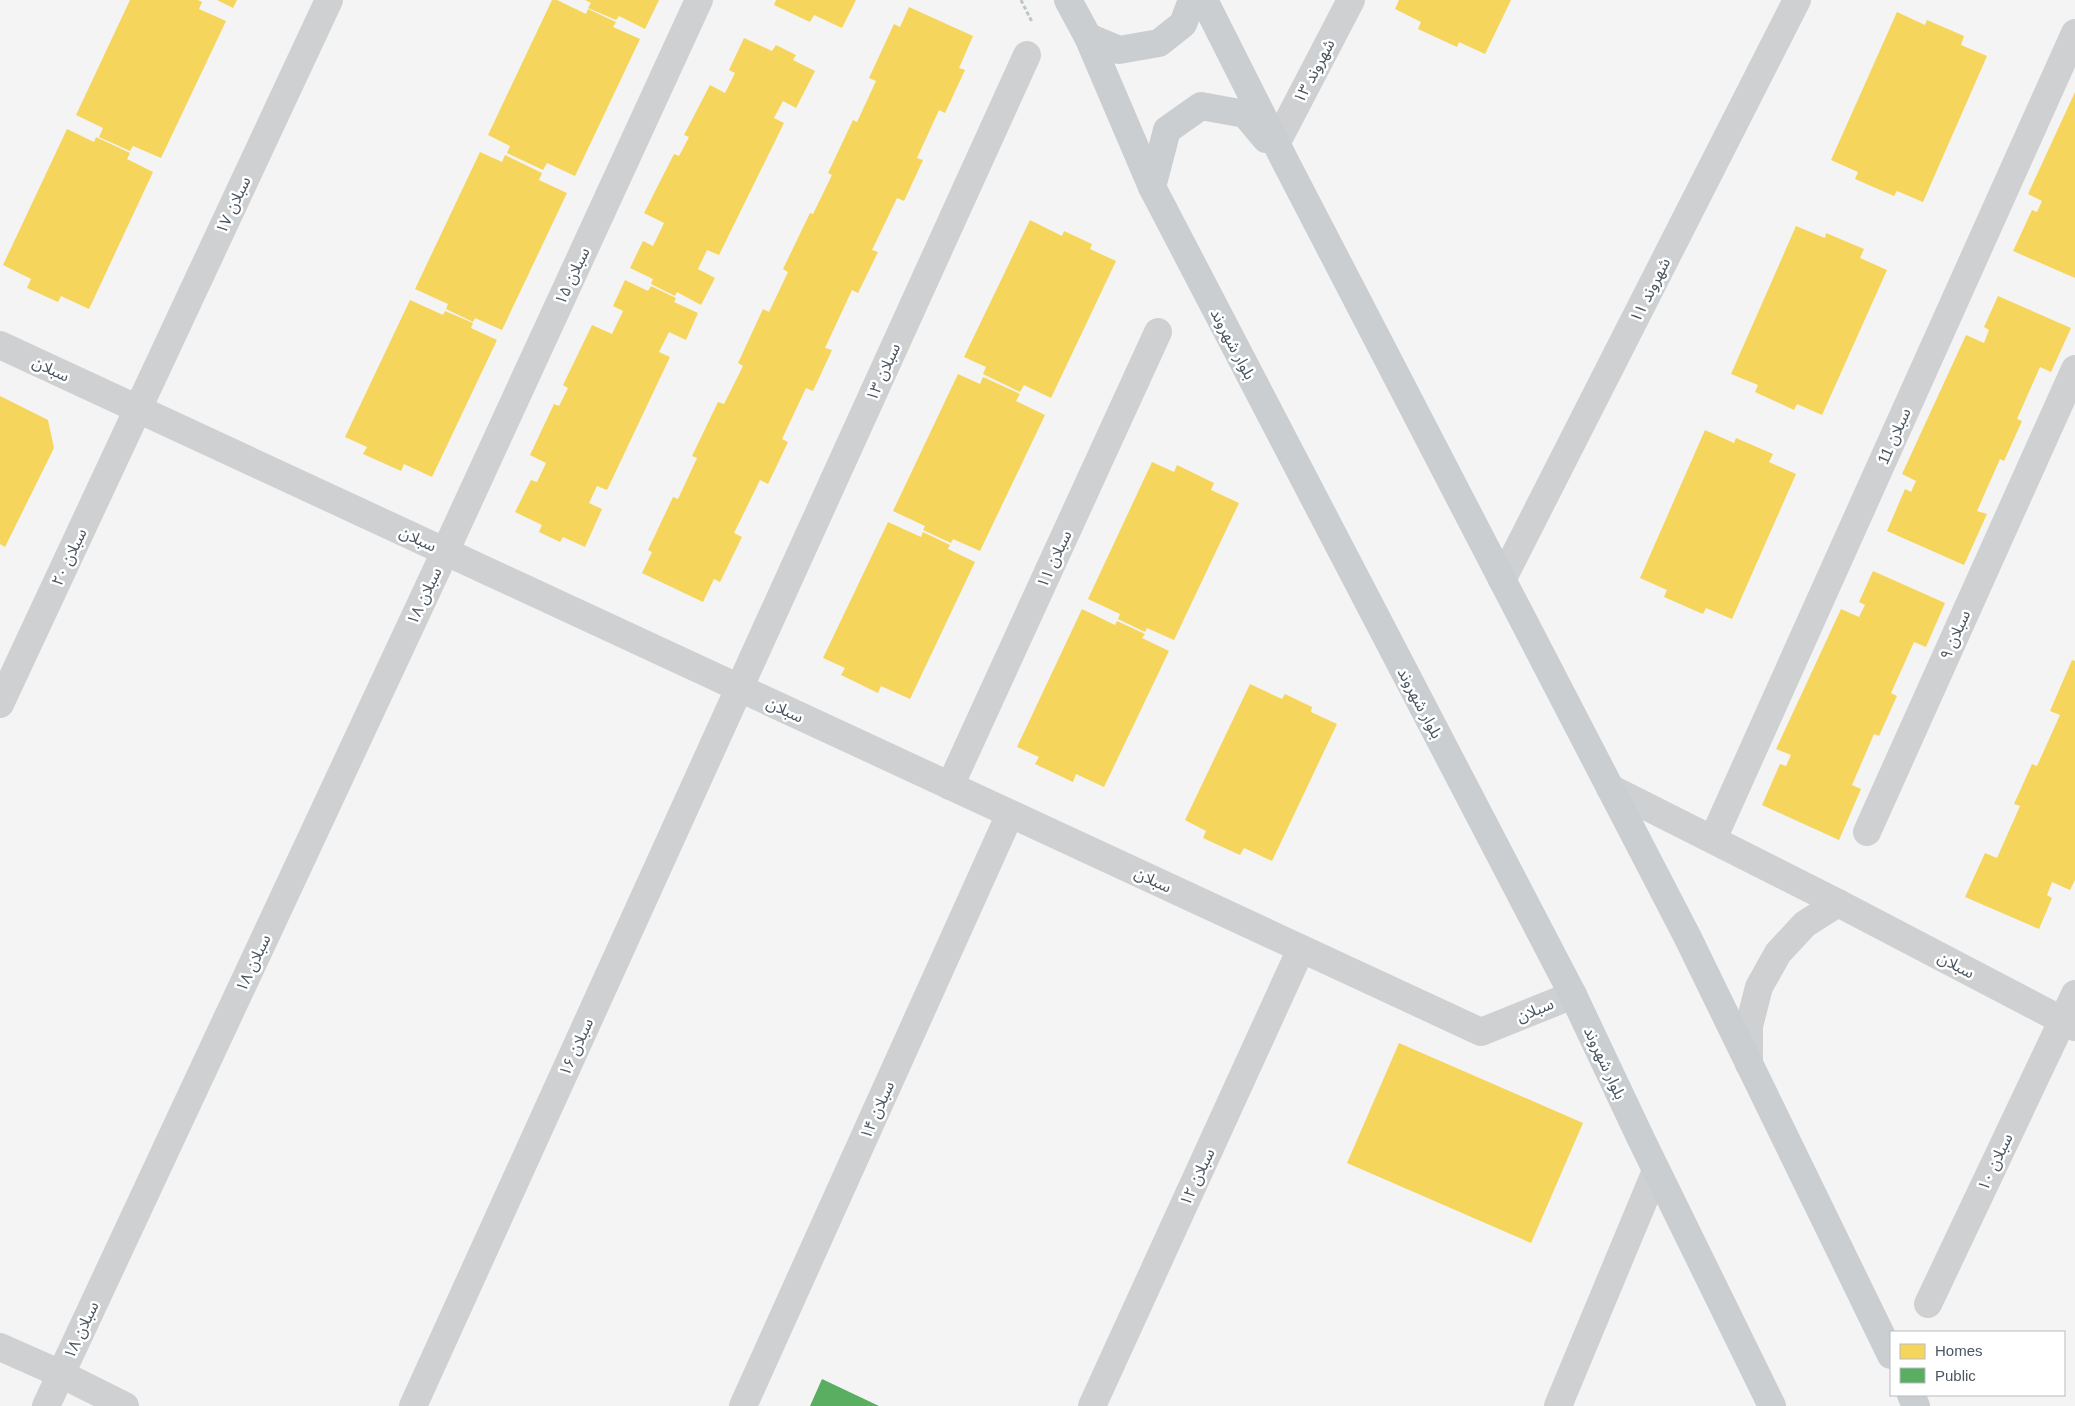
<svg xmlns="http://www.w3.org/2000/svg" width="2075" height="1406" font-family="Helvetica,'Noto Sans Arabic',sans-serif">
<style>
.homes{fill:#f6d55c}
.public{fill:#5aae61}
.lines{fill:none;stroke-linecap:round;stroke-linejoin:round}
.path{stroke:#bcc7c4;stroke-width:3;stroke-dasharray:4 2.5;stroke-linecap:butt}
.minor{stroke:#ced0d2;stroke-width:28}
.major{stroke:#caced1;stroke-width:28}
.labels{text-anchor:middle;dominant-baseline:central;stroke-width:5;stroke-linejoin:round;paint-order:stroke}
.street-label{font-size:16px;fill:#4a5661;stroke:#fff}
</style>
<rect width="100%" height="100%" fill="#f4f4f4"/>
<g class="homes">
<polygon points="130,0 198,0 202,2 199,9 226,21 161,158 133,146 130,151 99,137 103,128 76,115"/>
<polygon points="217,0 237,0 233,8"/>
<polygon points="552,0 557,0 586,14 588,9 616,22 613,27 640,39 575,176 547,163 543,170 507,153 510,146 488,135"/>
<polygon points="585,0 659,0 645,29 619,16 616,20 588,8 591,3"/>
<polygon points="776,0 856,0 842,28 814,15 810,22 774,5"/>
<polygon points="1399,0 1511,0 1485,54 1459,42 1457,47 1418,29 1421,22 1395,9"/>
<polygon points="909,7 973,36 959,68 965,70 945,113 939,110 917,158 923,160 904,201 897,198 872,250 878,252 858,293 852,290 825,348 832,350 813,391 806,388 782,439 788,442 768,484 760,480 734,533 742,537 720,582 714,579 703,602 642,573 652,552 648,550 673,497 678,499 697,458 692,456 718,402 724,404 743,366 738,363 763,309 769,312 788,272 783,269 810,213 813,214 832,175 828,173 853,120 857,122 876,81 869,78 894,24 900,27"/>
<polygon points="1897,12 1925,25 1927,20 1964,36 1961,45 1987,56 1923,202 1897,191 1894,196 1855,179 1858,172 1831,160"/>
<polygon points="744,38 772,51 776,45 796,55 793,60 815,71 796,108 783,101 774,118 784,123 719,255 707,250 698,269 715,278 701,305 677,292 675,296 651,284 653,279 630,268 643,241 653,246 664,223 644,213 674,154 679,156 689,137 684,135 710,85 725,93 735,73 729,70"/>
<polygon points="2075,92 2075,278 2013,251 2032,210 2037,212 2042,201 2028,194"/>
<polygon points="67,129 94,142 96,137 130,153 127,159 153,172 89,309 61,296 58,302 27,288 31,279 3,265"/>
<polygon points="480,152 502,162 505,155 542,173 539,180 567,193 502,330 475,318 473,322 446,309 448,304 415,289"/>
<polygon points="1030,220 1062,236 1064,231 1092,244 1090,249 1116,261 1051,398 1024,385 1020,392 983,374 986,367 964,357"/>
<polygon points="1796,226 1825,238 1826,233 1864,249 1860,258 1887,270 1822,415 1797,404 1794,410 1755,392 1758,385 1731,374"/>
<polygon points="625,280 648,291 651,286 676,298 674,302 698,313 686,340 669,332 659,352 670,357 607,490 597,486 589,503 602,509 585,547 563,537 560,542 539,532 542,525 515,512 531,480 537,482 546,463 530,455 554,404 559,406 568,388 563,385 592,325 612,334 623,311 613,306"/>
<polygon points="1998,296 2071,328 2051,372 2040,367 2017,419 2022,421 2004,461 2000,459 1977,511 1987,514 1964,565 1887,531 1905,489 1911,492 1916,481 1902,474 1966,335 1984,343 1989,330 1984,327"/>
<polygon points="410,300 443,315 445,311 473,323 471,328 497,340 432,477 404,464 401,471 363,454 367,447 345,437"/>
<polygon points="958,374 980,384 983,377 1020,394 1016,401 1045,415 980,551 953,539 951,543 923,530 925,526 893,511"/>
<polygon points="0,396 48,420 54,448 5,547 0,544"/>
<polygon points="1705,430 1734,443 1736,438 1773,454 1769,462 1796,474 1732,619 1706,608 1703,614 1664,597 1667,590 1640,578"/>
<polygon points="1152,462 1174,472 1177,465 1214,483 1211,490 1239,503 1174,640 1147,628 1145,632 1118,619 1120,614 1088,599"/>
<polygon points="888,522 921,537 923,532 950,545 948,549 975,562 910,699 881,686 878,693 841,675 845,668 823,658"/>
<polygon points="1873,571 1945,603 1926,647 1914,642 1891,693 1897,696 1879,736 1874,734 1852,785 1861,789 1839,840 1762,805 1780,764 1786,766 1791,755 1776,749 1841,609 1859,617 1865,605 1859,602"/>
<polygon points="1082,609 1115,625 1117,621 1145,634 1142,638 1169,651 1104,787 1076,774 1073,782 1035,764 1039,757 1017,747"/>
<polygon points="2072,660 2075,661 2075,880 2070,890 2052,882 2047,895 2052,898 2039,929 1965,897 1985,853 1997,858 2020,806 2014,804 2032,764 2037,766 2060,715 2050,711"/>
<polygon points="1250,684 1282,699 1285,694 1312,707 1311,712 1337,724 1272,861 1244,848 1240,855 1203,838 1206,831 1185,820"/>
<polygon points="1399,1043 1583,1123 1531,1243 1347,1163"/>
</g>
<polygon class="public" points="822,1379 879,1406 810,1406"/>
<g class="lines">
<polyline class="path" points="1021,0 1032,22"/>
<g class="minor">
<polyline points="1277,142 1351,0"/>
<polyline points="0,345 1481,1032 1573,995"/>
<polyline points="1502,580 1797,0"/>
<polyline points="0,704 329,0"/>
<polyline points="950,786 1158,332"/>
<polyline points="1610,788 1838,903 2075,1027"/>
<polyline points="1867,832 2075,369"/>
<polyline points="1713,839 2075,33"/>
<polyline points="1749,1064 1749,1026 1759,987 1778,953 1805,924 1838,903"/>
<polyline points="1928,1304 2075,994"/>
<polyline points="0,1347 61,1374 125,1406"/>
<polyline points="46,1406 445,552 699,0"/>
<polyline points="413,1406 1027,55"/>
<polyline points="743,1406 1010,814"/>
<polyline points="1092,1406 1301,949"/>
<polyline points="1558,1406 1656,1171"/>
</g>
<g class="major">
<polyline points="1068,0 1088,37 1152,187 1573,995 1642,1141 1772,1406"/>
<polyline points="1204,0 1285,161 1687,936 1891,1355"/>
<polyline points="1088,37 1119,50 1159,43 1183,24 1192,0"/>
<polyline points="1152,187 1167,130 1201,106 1245,114 1266,139"/>
<polyline points="1911,1395 1916,1406"/>
</g>
</g>
<g class="labels">
<g class="street-label">
<text transform="translate(1314 71) rotate(-62)">شهروند ۱۳</text>
<text transform="translate(233 205) rotate(-65)">سبلان ۱۷</text>
<text transform="translate(572 276) rotate(-65)">سبلان ۱۵</text>
<text transform="translate(1650 290) rotate(-63)">شهروند ۱۱</text>
<text transform="translate(1233 344) rotate(62)">بلوار شهروند</text>
<text transform="translate(51 369) rotate(25)">سبلان</text>
<text transform="translate(883 372) rotate(-66)">سبلان ۱۳</text>
<text transform="translate(1894 436) rotate(-66)">سبلان 11</text>
<text transform="translate(418 539) rotate(25)">سبلان</text>
<text transform="translate(69 557) rotate(-65)">سبلان ۲۰</text>
<text transform="translate(1054 559) rotate(-65)">سبلان ۱۱</text>
<text transform="translate(424 596) rotate(-65)">سبلان ۱۸</text>
<text transform="translate(1955 635) rotate(-66)">سبلان ۹</text>
<text transform="translate(1420 703) rotate(62)">بلوار شهروند</text>
<text transform="translate(785 710) rotate(25)">سبلان</text>
<text transform="translate(1153 880) rotate(25)">سبلان</text>
<text transform="translate(253 963) rotate(-65)">سبلان ۱۸</text>
<text transform="translate(1956 965) rotate(28)">سبلان</text>
<text transform="translate(1535 1010) rotate(-22)">سبلان</text>
<text transform="translate(576 1047) rotate(-66)">سبلان ۱۶</text>
<text transform="translate(1605 1063) rotate(65)">بلوار شهروند</text>
<text transform="translate(877 1110) rotate(-66)">سبلان ۱۴</text>
<text transform="translate(1995 1162) rotate(-65)">سبلان ۱۰</text>
<text transform="translate(1197 1177) rotate(-65)">سبلان ۱۲</text>
<text transform="translate(81 1330) rotate(-65)">سبلان ۱۸</text>
</g>
</g>
<rect x="1890" y="1331" width="175" height="65" fill="#ffffff" stroke="#b7bbc0"/>
<rect x="1900" y="1344" width="25" height="15" fill="#f6d55c" stroke="#b7bbc0"/>
<text x="1935" y="1356" font-size="15" fill="#4a5661">Homes</text>
<rect x="1900" y="1368" width="25" height="15" fill="#5aae61" stroke="#b7bbc0"/>
<text x="1935" y="1381" font-size="15" fill="#4a5661">Public</text>
</svg>
